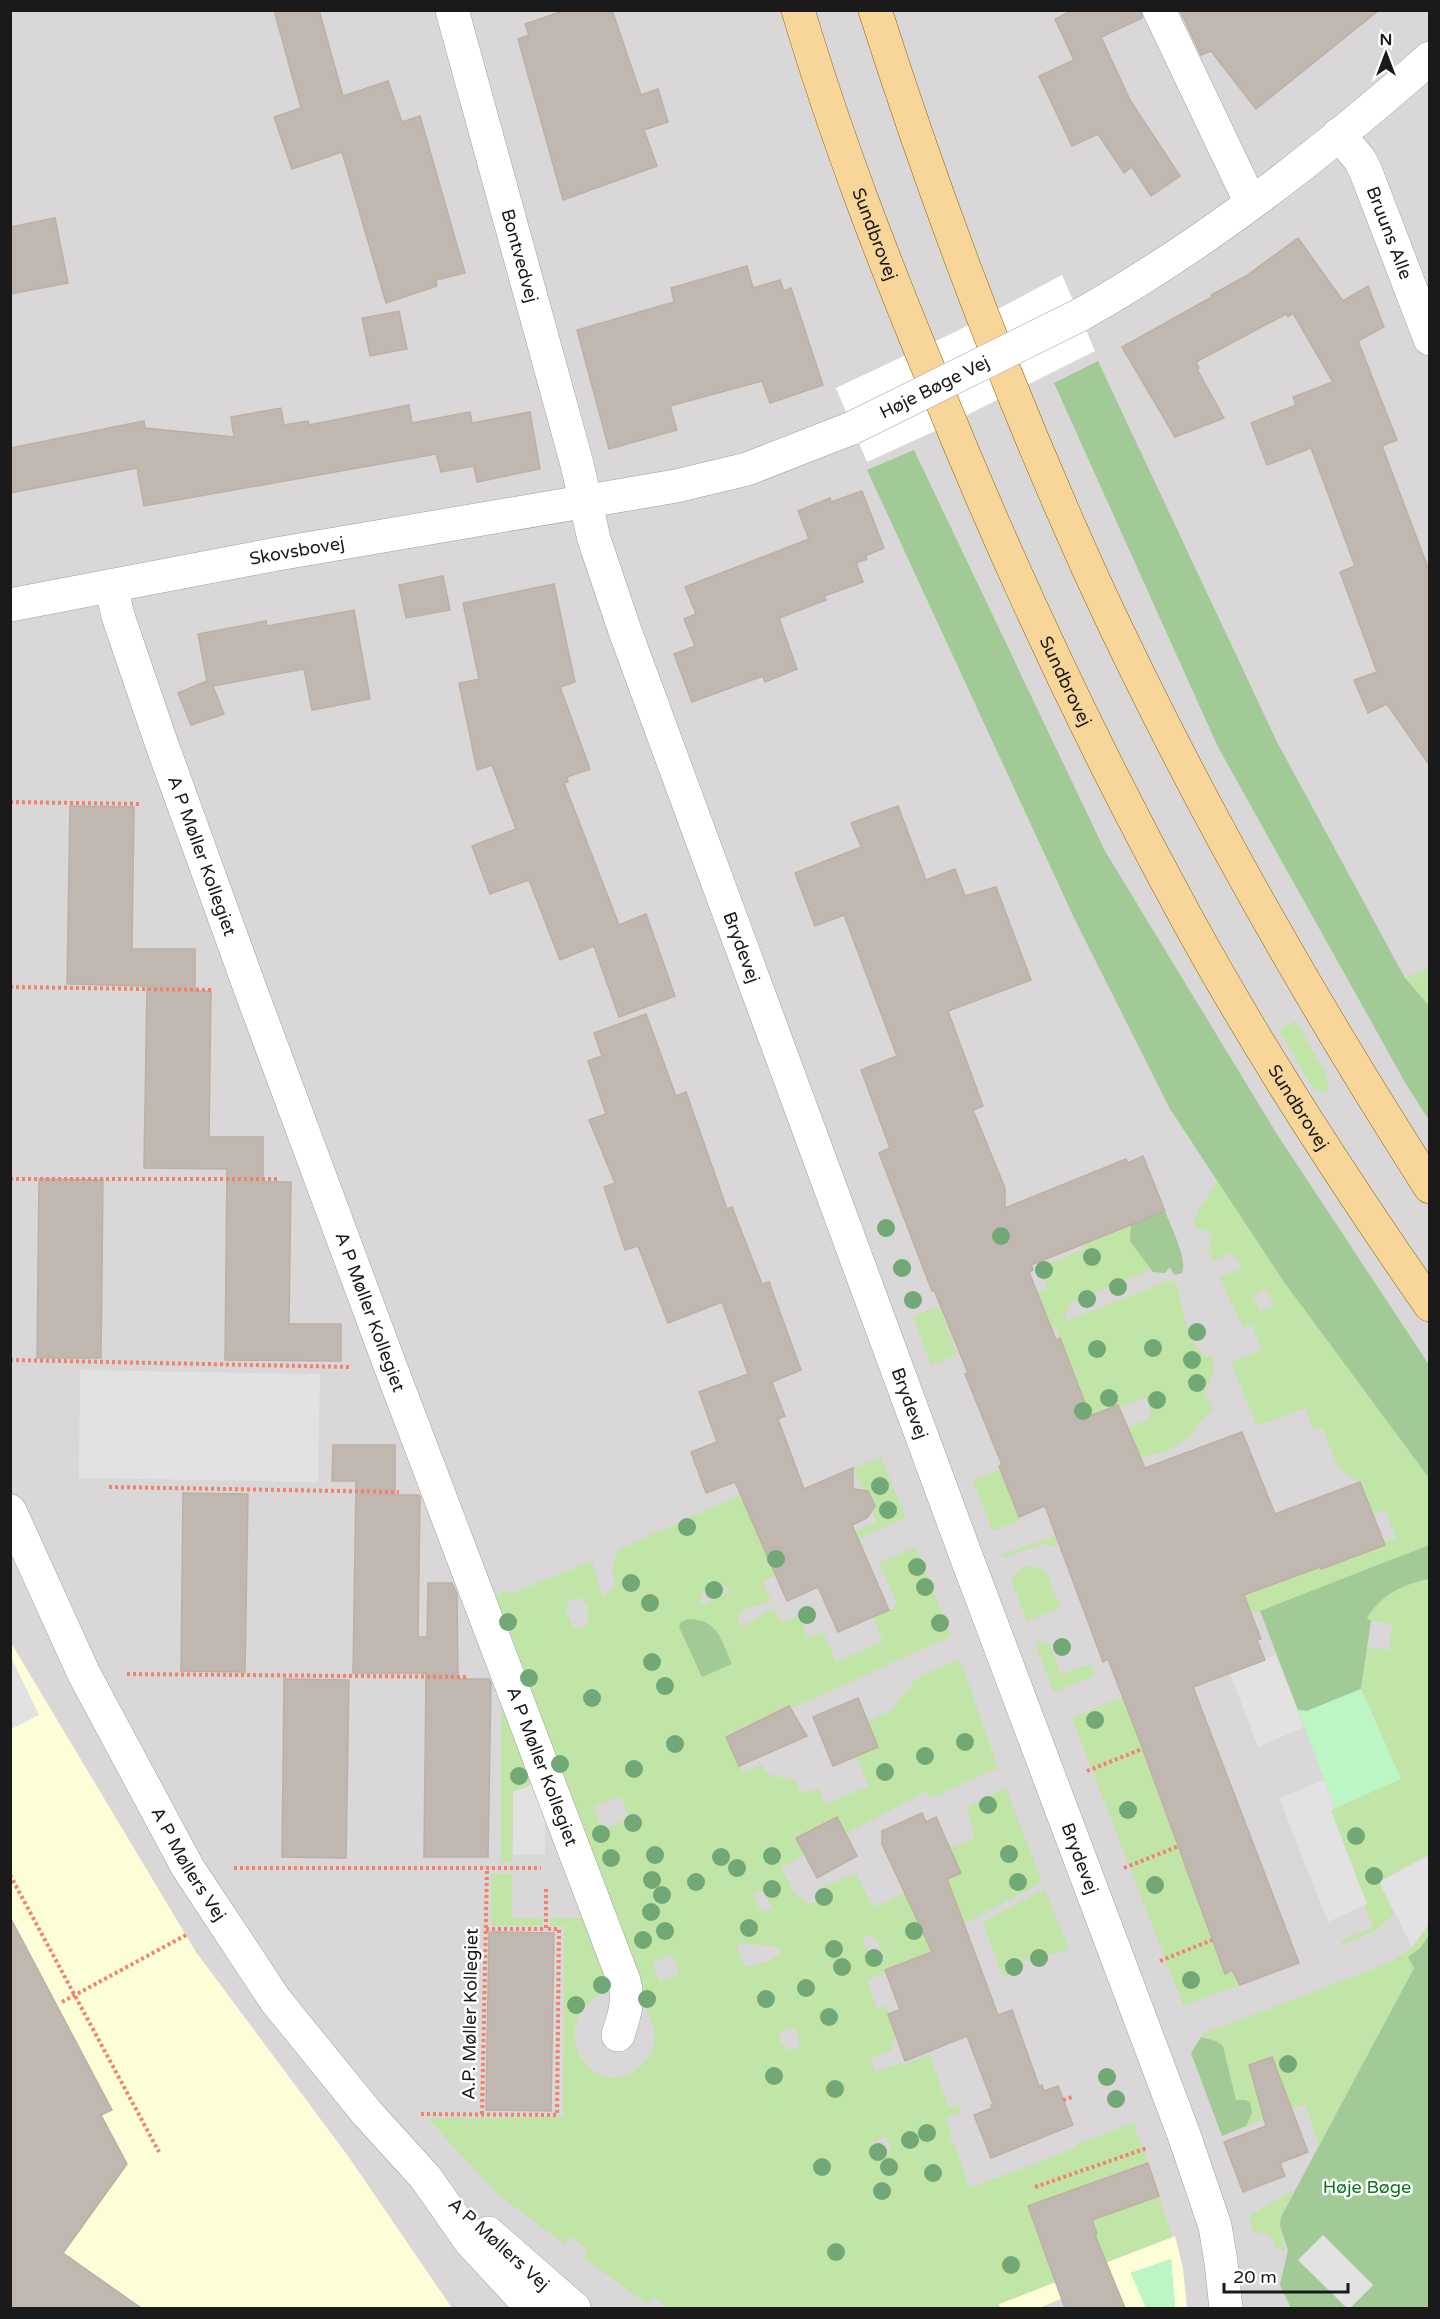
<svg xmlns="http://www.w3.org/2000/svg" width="1440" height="2319" font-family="'Varela Round',sans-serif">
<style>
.residential{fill:#d9d7d7}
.education{fill:#fbfed7}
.grass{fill:#c1e5a6;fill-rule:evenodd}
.forest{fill:#a2ca96}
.park{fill:#bcf6c5}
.parking{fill:#e2e2e2}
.pier{fill:#fff}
.building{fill:#c0b8b0;stroke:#bdb0a3;stroke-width:1.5}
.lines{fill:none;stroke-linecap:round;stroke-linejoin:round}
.minor-casing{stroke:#a1a1a1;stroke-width:34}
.tertiary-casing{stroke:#a1a1a1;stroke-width:34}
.primary-casing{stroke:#8c6805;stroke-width:34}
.path{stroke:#f48169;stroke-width:4;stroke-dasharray:3 3;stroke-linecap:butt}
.minor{stroke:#fff;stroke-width:33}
.tertiary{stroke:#fff;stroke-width:33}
.primary{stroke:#f8d599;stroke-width:33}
.tertiary-bridge-casing{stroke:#a1a1a1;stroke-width:34;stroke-linecap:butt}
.tertiary-bridge{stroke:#fff;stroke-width:33}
.tree{fill:#72a875}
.labels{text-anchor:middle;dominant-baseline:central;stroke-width:5;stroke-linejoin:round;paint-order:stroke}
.street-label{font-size:18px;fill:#1a1a1a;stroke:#fff}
.park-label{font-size:18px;fill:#0f721e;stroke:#fff}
</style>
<rect width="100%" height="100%" fill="#ece9e0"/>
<rect class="residential" x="11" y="11" width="1418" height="2297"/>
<g class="education">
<polygon points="10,1641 196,1952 348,2156 452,2308 11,2308"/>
<polygon points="1175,2236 1183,2268 1187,2308 1175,2308 1171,2259 1131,2273 1146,2308 1122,2308 1124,2307 1112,2278 1039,2308 1000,2308 998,2304"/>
</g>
<g class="grass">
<polygon points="1429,968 1429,976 1426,977 1429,984 1429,1006 1405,978"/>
<polygon points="1296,1021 1325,1073 1328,1081 1327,1090 1324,1092 1313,1088 1279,1030"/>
<path d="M1218,1181L1284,1282L1429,1478V1545L1240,1619L1242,1592L1320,1567L1322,1569L1385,1545L1384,1542L1396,1538L1385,1510L1373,1514L1360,1482L1339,1469L1322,1428L1314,1430L1305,1408L1257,1426L1231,1363L1262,1349L1252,1325L1243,1328L1220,1277L1241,1269L1239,1263L1232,1253L1213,1261L1208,1251L1212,1238L1210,1233L1197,1227L1194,1221L1198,1211ZM1266,1289L1274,1306L1260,1312L1253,1295Z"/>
<path d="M1131,1224L1130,1241L1152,1269L1071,1303L1065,1316L1066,1321L1171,1280L1177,1284C1183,1308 1185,1342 1207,1358L1211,1354C1218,1373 1210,1375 1205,1392L1213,1409L1208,1415L1200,1420L1193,1434L1183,1441L1165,1452L1137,1458L1105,1438L1149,1419L1151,1412L1145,1397L1119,1408L1117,1405L1071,1424L1079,1386L1055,1326L1051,1328L1033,1294L1048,1288L1039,1268L1085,1249L1083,1243Z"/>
<polygon points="938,1307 942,1313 957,1355 931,1365 913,1316"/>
<path d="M881,1457L906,1518L762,1581L771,1601L742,1610L737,1621L741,1625H745L774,1608L781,1622L799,1617L808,1638L823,1632L836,1662L883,1641L873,1617L894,1608L897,1602L879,1563L916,1547L951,1636L791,1709L789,1706L735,1731L726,1738L743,1772L762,1765L768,1774L796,1781L800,1791L809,1792L818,1788L825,1804L869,1786L856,1756L878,1747L867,1722L892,1710L906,1690H909L913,1682L921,1676L960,1659L998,1768L933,1797H930L927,1791L781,1867L794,1893L808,1904L828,1900L829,1897L822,1888L856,1873L871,1904L878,1906L904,1893L906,1897L960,1873L950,1849L973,1839C978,1827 964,1820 970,1805L1006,1788L1042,1882L964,1924L934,1951L885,1969L886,1972L867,1980L877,2009L886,2006L896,2034L921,2030L890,2042L893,2049L870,2059L875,2072L898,2064L900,2066L929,2055L949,2107L958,2104L961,2112L945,2118L953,2138L949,2139L950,2143L954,2142L969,2188L1076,2148V2145L1135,2122L1138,2128L1135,2129L1148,2163L1117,2211L1159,2196L1172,2237L999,2304L1000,2308H668L653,2297L647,2304L583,2257L587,2249L570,2236L564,2244L499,2195L427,2118L563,2117L564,1926H550L549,1918H585L612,1989C531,2022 600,2114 645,2062C653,2052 656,2040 654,2028L494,1596L508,1590L510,1594L592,1561C595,1570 599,1590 603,1596L613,1588L615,1580L612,1569L617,1550L741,1495L818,1550L877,1522L872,1511L874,1506L868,1491L863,1490L853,1468ZM713,1583L725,1585L731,1591L702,1605C698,1595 704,1587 713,1583ZM574,1598L582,1599L587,1605L588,1623L582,1629L574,1627L567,1615V1603ZM621,1796L629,1819L602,1830L593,1806ZM764,1890L772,1908L761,1912L753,1895ZM870,1935L876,1939L886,1959L875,1965L863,1942L864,1938ZM742,1943L778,1947L781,1952C774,1961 757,1965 745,1966L737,1948V1945ZM671,1954L680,1974L660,1982L652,1963ZM790,2028L796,2030L800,2044L797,2048L789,2050C782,2046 778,2040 780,2032ZM887,2136L890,2150L880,2156L877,2153L872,2142Z"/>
<polygon points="1000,1469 1021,1520 993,1531 973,1481"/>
<polygon points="1109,1518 1056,1539 1058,1544 1049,1547 1046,1543 1003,1558 1002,1554"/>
<polygon points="1031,1565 1050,1574 1048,1578 1061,1608 1027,1621 1011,1580 1019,1569"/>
<path d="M1429,1579V1858L1427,1856L1380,1882L1394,1914L1377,1930L1343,1945L1341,1941L1373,1927L1364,1906L1367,1904L1365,1899L1331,1810L1401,1779L1361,1689L1368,1647L1389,1650L1392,1624L1371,1621L1366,1619C1380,1595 1403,1584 1429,1579Z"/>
<polygon points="1041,1641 1048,1641 1061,1674 1090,1664 1095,1676 1054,1692 1035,1643"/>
<polygon points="501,1686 536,1783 513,1792 512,1861 501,1862"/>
<polygon points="1123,1697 1151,1740 1141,1744 1142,1749 1225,1973 1234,1969 1240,1985 1185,2005 1183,2005 1072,1718"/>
<polygon points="491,1874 512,1874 512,1918 542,1918 542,1926 491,1925"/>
<polygon points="1045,1889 1069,1949 1055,1954 1032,1954 1022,1963 1016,1960 1009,1960 1005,1969 1008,1976 1003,1977 983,1922"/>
<path d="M1429,1924C1429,1940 1421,1947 1409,1957L1414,1968L1319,2145L1305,2104L1246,2126L1252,2113L1245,2100H1236L1223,2046L1200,2035L1389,1963L1412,1947Z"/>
<path d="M1294,2190L1281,2217L1280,2226L1284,2251L1275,2246C1273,2233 1264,2234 1253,2232L1249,2219L1250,2215Z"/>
</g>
<g class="forest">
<polygon points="1098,361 1277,742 1405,978 1429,1006 1429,1120 1406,1084 1218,747 1054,383"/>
<polygon points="914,450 1105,851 1275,1131 1429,1365 1429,1478 1284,1282 1170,1109 1075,920 867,470"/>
<path d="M1165,1211C1170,1225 1188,1259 1182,1273L1174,1275L1170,1267L1165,1273L1153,1272L1130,1241L1131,1224Z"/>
<path d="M1429,1545V1579C1403,1584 1381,1595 1367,1618L1371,1621L1361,1689L1307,1711L1298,1710L1260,1611Z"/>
<path d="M688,1619C718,1619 721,1640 732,1664L702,1677L679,1627L681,1622Z"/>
<polygon points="1429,1935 1429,2308 1350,2308 1373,2285 1298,2260 1347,2308 1291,2308 1280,2285 1288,2250 1280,2226 1281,2217 1414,1968 1408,1957 1420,1948"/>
<polygon points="1201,2037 1216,2041 1223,2046 1236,2100 1245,2100 1250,2102 1252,2113 1246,2126 1222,2136 1191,2053"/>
</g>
<g class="park">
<polygon points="1361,1689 1401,1779 1335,1808 1298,1710 1307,1711"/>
<polygon points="1171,2259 1175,2308 1146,2308 1131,2273"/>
</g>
<g class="parking">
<polygon points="80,1370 320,1374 318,1482 79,1478"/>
<polygon points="10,1655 39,1715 11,1729 10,1729"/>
<polygon points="1276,1655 1304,1727 1258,1747 1230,1673"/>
<polygon points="1324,1780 1335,1808 1331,1811 1367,1904 1328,1922 1279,1798"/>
<polygon points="536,1783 545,1806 545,1854 513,1855 513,1792"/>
<polygon points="1427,1856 1430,1858 1429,1924 1412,1947 1379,1882"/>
<polygon points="1323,2235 1373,2285 1350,2308 1347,2308 1298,2260"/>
</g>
<polygon class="pier" points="1062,275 1095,351 937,430 867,462 836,388 957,331"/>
<g class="building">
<polygon points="274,10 319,10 343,96 388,81 402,122 420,116 465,273 436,280 437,286 386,303 342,152 292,169 274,117 301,108"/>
<polygon points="566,10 612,10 641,95 658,89 668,122 644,130 657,166 563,200 518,39 529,35 525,24"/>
<polygon points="1073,10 1141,10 1142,18 1101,37 1130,100 1180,176 1151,196 1132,167 1124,173 1098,134 1072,146 1039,76 1074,60 1055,19"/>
<polygon points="1180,10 1379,10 1256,109 1211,51 1201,55"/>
<polygon points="55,218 68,283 10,294 10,227"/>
<polygon points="1298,238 1343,301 1368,286 1384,327 1358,341 1397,440 1382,446 1430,573 1430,766 1387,704 1368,713 1354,680 1377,672 1340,572 1355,566 1311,448 1267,465 1251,423 1296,405 1293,397 1333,382 1293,313 1288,317 1286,314 1196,362 1199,368 1197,369 1224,418 1175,437 1122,347 1212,297 1211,295 1246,276"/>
<polygon points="747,266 753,288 780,280 784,291 791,288 823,385 770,403 762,381 670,406 677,430 609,449 577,330 674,302 671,288"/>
<polygon points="399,311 407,349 370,356 362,318"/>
<polygon points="409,405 412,423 470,412 472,423 530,412 540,469 477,482 474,466 441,472 436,454 144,506 137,468 10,493 10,448 144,421 145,428 234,437 231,417 281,408 284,425 308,421 309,425"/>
<polygon points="862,491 884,548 865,556 867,559 856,563 863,582 824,596 826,600 779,618 797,669 765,682 763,676 692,702 674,654 695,646 684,619 696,614 685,587 809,539 798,511 830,498 831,502"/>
<polygon points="443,576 450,610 406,618 399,585"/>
<polygon points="554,584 575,682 560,687 590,769 567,777 568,782 564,783 619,925 646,914 675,996 619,1017 594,946 560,960 529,880 490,894 472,846 516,829 492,765 477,770 459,683 479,679 463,603"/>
<polygon points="354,610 370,699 312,710 304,669 213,686 224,714 191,725 178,693 207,681 198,634 266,621 267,626"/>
<polygon points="70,806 134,807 132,949 195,949 195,991 211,991 209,1137 263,1137 263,1182 291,1182 289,1324 341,1324 341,1361 225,1360 227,1169 144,1168 147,986 67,984"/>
<polygon points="898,806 926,880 955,869 965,896 996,887 1031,980 948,1011 983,1106 973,1110 1005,1188 1005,1208 1126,1159 1128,1163 1143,1156 1165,1211 1031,1265 1033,1270 1029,1272 1056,1340 1060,1338 1090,1416 1118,1405 1145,1468 1242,1432 1275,1514 1360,1482 1385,1545 1321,1569 1320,1567 1244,1595 1261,1639 1257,1640 1265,1660 1193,1687 1299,1963 1240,1985 1232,1970 1225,1974 1139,1739 1108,1659 1103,1662 1045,1506 1019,1517 999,1466 1002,1465 965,1374 968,1373 934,1290 932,1291 879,1153 890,1148 861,1070 897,1056 844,915 815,926 795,873 861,847 851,823"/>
<polygon points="646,1014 676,1096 686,1092 727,1209 732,1207 762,1284 769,1282 801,1370 772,1382 785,1416 778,1419 804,1489 853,1468 853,1489 868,1491 875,1506 867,1518 852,1525 889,1610 838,1632 818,1587 787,1601 735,1482 706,1493 691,1452 717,1442 699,1392 748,1374 722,1302 668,1323 638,1246 625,1250 604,1187 615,1183 589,1120 606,1114 588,1061 602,1056 594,1033"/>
<polygon points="39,1179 103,1180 101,1358 37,1358"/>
<polygon points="333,1445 395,1445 395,1495 419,1495 420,1497 418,1637 427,1637 428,1583 452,1583 457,1594 458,1679 489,1679 491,1683 488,1857 424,1857 426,1673 353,1673 356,1481 332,1481"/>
<polygon points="183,1493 248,1494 245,1672 181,1671"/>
<polygon points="284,1679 349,1680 346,1858 282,1857"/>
<polygon points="858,1698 878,1747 833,1766 813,1717"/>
<polygon points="789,1706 807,1736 739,1766 726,1737"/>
<polygon points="922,1813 926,1822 936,1817 961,1873 947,1879 998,2015 1012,2010 1039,2086 1042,2085 1044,2091 1058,2086 1073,2125 991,2158 974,2115 992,2108 991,2105 993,2104 967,2036 905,2061 888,2014 900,2010 885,1970 932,1952 882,1844 882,1831"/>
<polygon points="837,1817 857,1856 817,1878 796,1838"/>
<polygon points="10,1917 112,2110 101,2115 127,2164 63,2253 141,2308 10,2308"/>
<polygon points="489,1932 554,1933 551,2111 486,2110"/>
<polygon points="1272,2057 1308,2152 1280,2163 1285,2176 1243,2192 1224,2142 1266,2126 1249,2065"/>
<polygon points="1148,2163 1159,2196 1092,2220 1097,2234 1095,2235 1125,2308 1065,2308 1028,2206"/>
</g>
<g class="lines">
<defs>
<g id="minor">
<path id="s1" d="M452,10L577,464L594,539L625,631L966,1556L1184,2135L1215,2226L1221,2262L1226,2308"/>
<polyline points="1159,10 1251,203"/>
<path id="s2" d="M1339,134L1360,160L1366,172L1430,339"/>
<path id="s3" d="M111,586L118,616L161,742L251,991L391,1368L624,1981C630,2001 624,2016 618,2035"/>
</g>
<g id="tertiary">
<path d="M1080,315C1206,244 1321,154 1430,58"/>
<path id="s4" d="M10,605L277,554L676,486L747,469L852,428"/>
<path id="s5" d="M10,1511L84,1674L188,1868L276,2001L367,2113L426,2178L470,2241L532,2308"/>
<polyline points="488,2233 574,2308"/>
</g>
<g id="primary">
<path id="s6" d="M798,10C837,141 886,267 938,392C1011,572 1093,747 1186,917C1259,1051 1343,1180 1430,1305"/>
<path d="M875,10C937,204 1009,394 1093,579C1190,790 1305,992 1430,1187"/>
</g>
</defs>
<use href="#minor" class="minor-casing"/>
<use href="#tertiary" class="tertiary-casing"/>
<use href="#primary" class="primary-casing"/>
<g class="path">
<polyline points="10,802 142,804"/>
<polyline points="10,987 211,990"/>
<polyline points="10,1179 280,1179"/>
<polyline points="10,1360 352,1367"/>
<polyline points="109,1487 399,1492"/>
<polyline points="127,1674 467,1677"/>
<polyline points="1087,1771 1142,1749"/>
<polyline points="234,1868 541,1868"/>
<polyline points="1124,1868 1179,1846"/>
<polyline points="10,1875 159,2152"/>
<polyline points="486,1929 546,1929"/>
<polyline points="1160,1961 1212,1940"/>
<polyline points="62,2002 188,1934"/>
<polyline points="1063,2100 1072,2097"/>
<polyline points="421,2114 557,2115 559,1929 546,1929 546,1887"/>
<polyline points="482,2114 487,1868"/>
<polyline points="1035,2187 1147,2148"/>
</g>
<use href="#minor" class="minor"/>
<use href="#tertiary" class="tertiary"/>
<use href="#primary" class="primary"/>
<defs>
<g id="tertiary-bridge">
<path id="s7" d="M852,428L1080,315"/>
</g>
</defs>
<use href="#tertiary-bridge" class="tertiary-bridge-casing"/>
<use href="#tertiary-bridge" class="tertiary-bridge"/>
</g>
<g class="tree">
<circle cx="886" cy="1228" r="9"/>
<circle cx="1001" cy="1236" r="9"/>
<circle cx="1092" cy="1257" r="9"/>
<circle cx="902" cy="1268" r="9"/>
<circle cx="1044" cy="1270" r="9"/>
<circle cx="1118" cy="1287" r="9"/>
<circle cx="1087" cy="1299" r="9"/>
<circle cx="913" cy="1300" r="9"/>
<circle cx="1197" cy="1332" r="9"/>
<circle cx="1153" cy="1348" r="9"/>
<circle cx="1097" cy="1349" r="9"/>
<circle cx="1192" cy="1360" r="9"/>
<circle cx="1197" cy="1383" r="9"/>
<circle cx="1109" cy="1398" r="9"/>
<circle cx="1157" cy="1400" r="9"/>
<circle cx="1083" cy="1411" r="9"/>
<circle cx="880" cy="1486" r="9"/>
<circle cx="888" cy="1510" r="9"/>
<circle cx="687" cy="1527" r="9"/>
<circle cx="776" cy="1559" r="9"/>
<circle cx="917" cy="1567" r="9"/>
<circle cx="631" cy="1583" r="9"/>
<circle cx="925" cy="1587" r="9"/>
<circle cx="714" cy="1590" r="9"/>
<circle cx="650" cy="1603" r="9"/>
<circle cx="807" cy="1615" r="9"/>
<circle cx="508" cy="1622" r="9"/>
<circle cx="940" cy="1623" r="9"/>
<circle cx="1062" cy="1647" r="9"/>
<circle cx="652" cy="1662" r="9"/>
<circle cx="529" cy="1678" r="9"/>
<circle cx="665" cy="1686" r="9"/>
<circle cx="592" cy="1698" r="9"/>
<circle cx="1095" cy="1720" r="9"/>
<circle cx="965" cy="1742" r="9"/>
<circle cx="675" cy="1744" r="9"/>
<circle cx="925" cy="1756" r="9"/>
<circle cx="560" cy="1764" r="9"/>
<circle cx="634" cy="1769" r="9"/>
<circle cx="885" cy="1772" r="9"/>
<circle cx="519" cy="1776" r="9"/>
<circle cx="988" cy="1805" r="9"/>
<circle cx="1128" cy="1810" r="9"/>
<circle cx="633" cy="1823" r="9"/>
<circle cx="601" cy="1834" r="9"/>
<circle cx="1356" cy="1836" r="9"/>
<circle cx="1009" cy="1854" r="9"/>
<circle cx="655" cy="1855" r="9"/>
<circle cx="772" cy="1856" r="9"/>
<circle cx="721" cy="1857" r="9"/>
<circle cx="611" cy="1858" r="9"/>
<circle cx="737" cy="1868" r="9"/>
<circle cx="1374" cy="1876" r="9"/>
<circle cx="652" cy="1880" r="9"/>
<circle cx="696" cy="1882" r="9"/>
<circle cx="1018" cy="1882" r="9"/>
<circle cx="1155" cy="1885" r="9"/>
<circle cx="772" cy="1889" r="9"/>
<circle cx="662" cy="1895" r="9"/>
<circle cx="824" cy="1897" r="9"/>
<circle cx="651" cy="1912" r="9"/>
<circle cx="749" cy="1928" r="9"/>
<circle cx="665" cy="1931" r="9"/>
<circle cx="914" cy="1931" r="9"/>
<circle cx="643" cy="1940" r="9"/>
<circle cx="834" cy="1949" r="9"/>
<circle cx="874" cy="1958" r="9"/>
<circle cx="1039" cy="1958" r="9"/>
<circle cx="842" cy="1967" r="9"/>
<circle cx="1014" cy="1967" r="9"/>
<circle cx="1191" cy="1980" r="9"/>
<circle cx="602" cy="1985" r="9"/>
<circle cx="806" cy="1988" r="9"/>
<circle cx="647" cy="1999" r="9"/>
<circle cx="766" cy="1999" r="9"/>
<circle cx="576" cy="2005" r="9"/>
<circle cx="829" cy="2017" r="9"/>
<circle cx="1288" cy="2064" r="9"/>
<circle cx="774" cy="2076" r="9"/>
<circle cx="1107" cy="2077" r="9"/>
<circle cx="835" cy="2089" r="9"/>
<circle cx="1116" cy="2099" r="9"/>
<circle cx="927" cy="2133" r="9"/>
<circle cx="910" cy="2140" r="9"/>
<circle cx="878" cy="2152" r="9"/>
<circle cx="822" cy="2167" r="9"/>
<circle cx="889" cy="2167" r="9"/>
<circle cx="933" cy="2173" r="9"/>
<circle cx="882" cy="2191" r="9"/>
<circle cx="836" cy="2252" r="9"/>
<circle cx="1011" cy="2265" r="9"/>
</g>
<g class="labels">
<g class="street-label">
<text stroke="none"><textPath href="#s2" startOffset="112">Bruuns Alle</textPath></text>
<text stroke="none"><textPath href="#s6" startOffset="237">Sundbrovej</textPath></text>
<text stroke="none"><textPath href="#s1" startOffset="255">Bontvedvej</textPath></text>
<text stroke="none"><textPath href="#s7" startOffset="92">Høje Bøge Vej</textPath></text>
<text stroke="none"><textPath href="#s4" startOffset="292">Skovsbovej</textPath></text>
<text stroke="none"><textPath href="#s6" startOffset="723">Sundbrovej</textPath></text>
<text stroke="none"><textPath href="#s3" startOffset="285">A P Møller Kollegiet</textPath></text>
<text stroke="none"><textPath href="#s1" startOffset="982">Brydevej</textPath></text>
<text stroke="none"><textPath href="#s6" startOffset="1209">Sundbrovej</textPath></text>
<text stroke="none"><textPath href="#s3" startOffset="771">A P Møller Kollegiet</textPath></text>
<text stroke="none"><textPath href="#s1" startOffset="1468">Brydevej</textPath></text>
<text stroke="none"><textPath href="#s3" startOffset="1257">A P Møller Kollegiet</textPath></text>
<text stroke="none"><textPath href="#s1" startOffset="1954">Brydevej</textPath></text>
<text stroke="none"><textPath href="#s5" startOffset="396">A P Møllers Vej</textPath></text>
<text transform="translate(470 2014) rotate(-89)">A.P. Møller Kollegiet</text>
<text transform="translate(499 2244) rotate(42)">A P Møllers Vej</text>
</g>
<g class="park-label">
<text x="1367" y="2187">Høje Bøge</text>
</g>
</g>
<rect width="1440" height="2319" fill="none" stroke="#1a1a1a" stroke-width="24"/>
<g transform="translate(1386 54)" stroke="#ffffff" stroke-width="4.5" paint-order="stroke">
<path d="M0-4.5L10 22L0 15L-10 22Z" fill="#1a1a1a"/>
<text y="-9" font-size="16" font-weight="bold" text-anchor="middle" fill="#1a1a1a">N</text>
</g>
<path d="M1224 2283v9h124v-9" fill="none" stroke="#1a1a1a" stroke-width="3"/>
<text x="1233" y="2283" font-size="18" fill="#1a1a1a" stroke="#ffffff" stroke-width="4.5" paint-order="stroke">20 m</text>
</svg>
